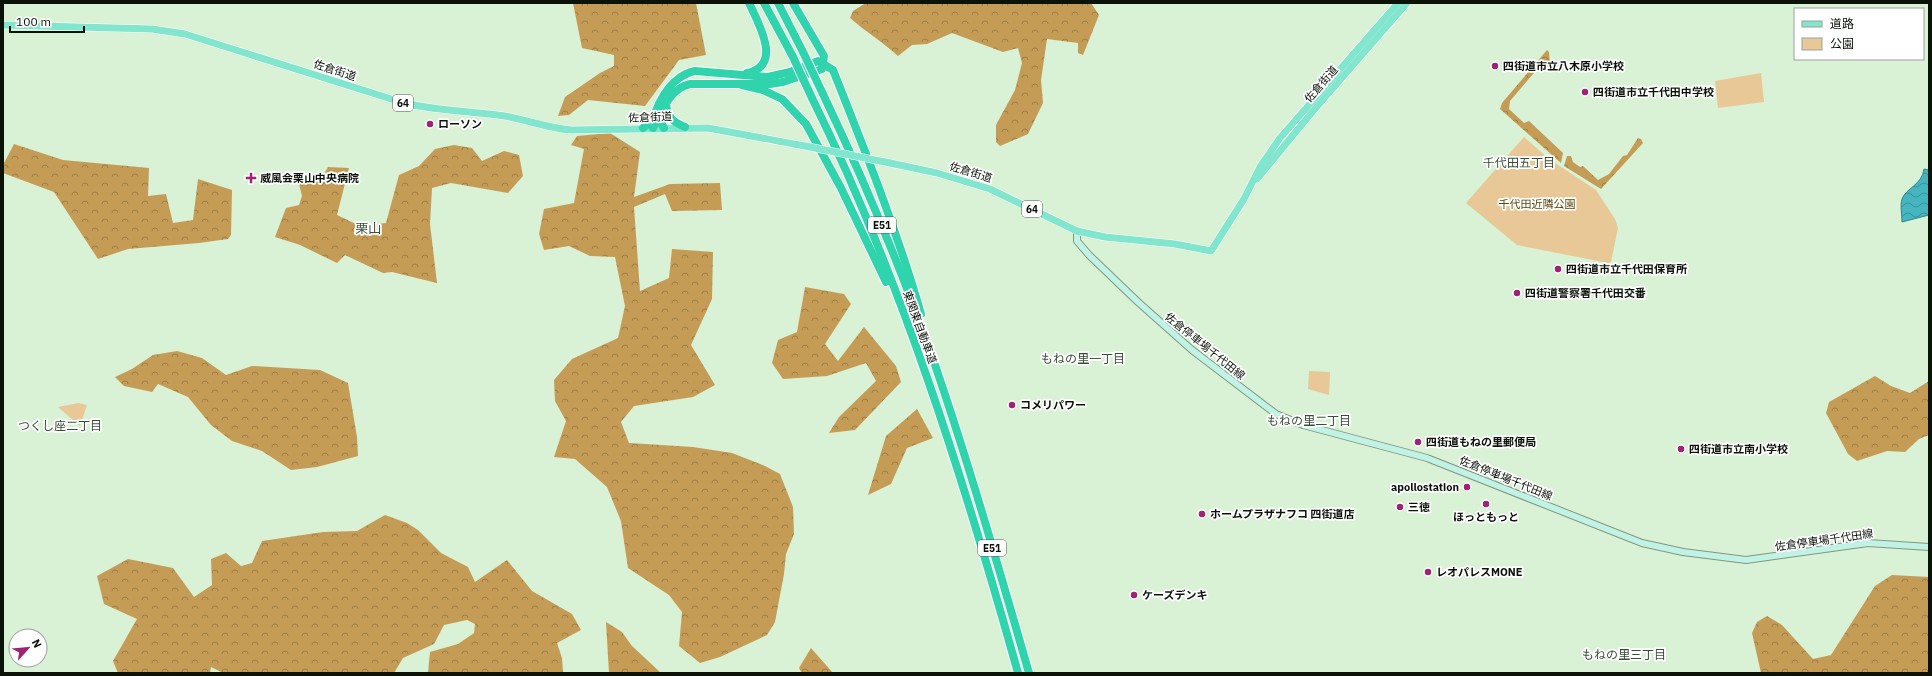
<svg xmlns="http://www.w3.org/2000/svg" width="1932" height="676" font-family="'IBM Plex Sans','Noto Sans JP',sans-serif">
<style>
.forest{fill:url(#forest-crowns)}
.green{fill:#e8c896}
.water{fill:url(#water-waves);stroke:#348488}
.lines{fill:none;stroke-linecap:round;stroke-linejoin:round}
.secondary-casing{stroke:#82987e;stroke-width:8}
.primary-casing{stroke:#fff;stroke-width:8}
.highway-casing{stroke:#fff;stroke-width:10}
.secondary{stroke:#c1f2e6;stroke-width:6}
.primary{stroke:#82e5ce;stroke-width:7}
.highway{stroke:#2fd4ad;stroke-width:8}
.primary-bridge-casing{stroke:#fff;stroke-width:8;stroke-linecap:butt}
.highway-bridge-casing{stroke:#fff;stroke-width:10;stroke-linecap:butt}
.primary-bridge{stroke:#82e5ce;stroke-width:7}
.highway-bridge{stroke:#2fd4ad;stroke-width:8}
.poi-dot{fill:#a12275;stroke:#fff;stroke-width:1.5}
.labels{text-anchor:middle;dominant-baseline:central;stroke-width:3.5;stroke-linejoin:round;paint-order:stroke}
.shield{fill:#fff;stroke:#545a53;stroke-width:1}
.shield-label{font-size:10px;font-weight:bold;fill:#0b1309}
.poi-label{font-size:11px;font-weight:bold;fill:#0b1309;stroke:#fff;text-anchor:start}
.street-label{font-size:11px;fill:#0b1309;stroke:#fff}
.park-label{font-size:11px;fill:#5f430b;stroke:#fff}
.neighbourhood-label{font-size:12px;fill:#3a4e37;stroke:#fff}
.quarter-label{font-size:13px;fill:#3a4e37;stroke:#fff}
</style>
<defs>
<pattern id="forest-crowns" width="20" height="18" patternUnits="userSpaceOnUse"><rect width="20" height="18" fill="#c59c56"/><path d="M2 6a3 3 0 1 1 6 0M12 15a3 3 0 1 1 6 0" fill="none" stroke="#9e7e45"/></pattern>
<pattern id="water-waves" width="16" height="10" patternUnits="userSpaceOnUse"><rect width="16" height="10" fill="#45b5bf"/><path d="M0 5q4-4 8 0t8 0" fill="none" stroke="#389299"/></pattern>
</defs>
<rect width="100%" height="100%" fill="#d9f1d5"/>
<g class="forest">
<polygon points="573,3 696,3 706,55 679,60 645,106 588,100 569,115 558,116 565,97 600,73 614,66 614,55 582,48"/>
<path d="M866,3H1091L1099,15L1083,55L1078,53V43L1047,39L1041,80L1043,103L1028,134L1000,146L996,142V125L1015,90L1022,63L1018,48L1003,52L952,33L927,44L912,45L898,56C883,42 866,32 850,18L853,11Z"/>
<polygon points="1547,50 1549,52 1550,64 1545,70 1539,67 1510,101 1509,109 1524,123 1529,121 1563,153 1561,163 1500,109 1502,103"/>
<polygon points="610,133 640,152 634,197 670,184 720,183 722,210 672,211 665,194 634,207 640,291 669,278 672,249 713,252 712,299 691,345 715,385 693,397 634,406 621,422 629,443 693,447 732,453 765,466 780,474 793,507 794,534 786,554 784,574 775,622 767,635 720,657 700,663 679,646 682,612 669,595 628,568 621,521 607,487 575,459 554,457 566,421 555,401 554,380 572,359 618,338 625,306 615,257 590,256 569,246 544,250 539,234 544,209 574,203 584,149 571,145 577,136"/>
<polygon points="1638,138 1641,139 1643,143 1601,189 1564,166 1567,156 1571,156 1573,162 1580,167 1583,166 1598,180 1609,174 1623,156 1627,155"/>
<polygon points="14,144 63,160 149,168 148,196 166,194 173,223 193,220 198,179 232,190 231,235 228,239 199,243 128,249 98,259 54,192 3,173 3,165"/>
<polygon points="454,145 472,148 482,161 504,151 519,155 523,176 508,193 451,183 432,188 430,224 437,283 392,272 383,273 345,255 337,263 300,245 275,237 286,208 299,205 302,196 299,184 323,176 328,167 349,168 337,215 360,226 386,223 399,175 419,166 435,149"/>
<polygon points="805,287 844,294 851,304 825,344 838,361 864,327 896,366 901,382 855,430 829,433 839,417 876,381 866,363 827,376 783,379 772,363 778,340 797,332"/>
<polygon points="177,351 202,358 226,375 252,366 320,370 348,383 357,437 358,456 317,467 291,470 262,451 232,441 211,425 188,397 158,384 152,392 124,386 115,377 132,369 153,355"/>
<polygon points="1875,376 1891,386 1910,393 1929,381 1929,435 1919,439 1905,452 1887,451 1857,461 1848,454 1826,413 1829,402"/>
<polygon points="917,409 933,438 907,448 891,484 868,495 886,436"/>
<polygon points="385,515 407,523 418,530 441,553 468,567 475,582 507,560 532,591 572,614 581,630 557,643 562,658 563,673 428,673 430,652 458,644 474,633 475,624 467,620 444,625 434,644 403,658 394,673 223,673 211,667 210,673 118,673 113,661 137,619 104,604 97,576 128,559 173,568 194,597 212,585 211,559 226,553 241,566 252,563 262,541 323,532 357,531"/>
<polygon points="1892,575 1929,577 1929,673 1761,673 1752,633 1757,622 1767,616 1782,625 1813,659 1831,655 1875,586"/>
<polygon points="606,622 622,632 632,646 661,673 609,673"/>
<polygon points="811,648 833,673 834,673 802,673 799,668"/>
</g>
<g class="green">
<polygon points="1761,73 1764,102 1718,108 1715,81"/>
<polygon points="1524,137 1549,159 1596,190 1615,219 1618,228 1611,262 1608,263 1517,245 1466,203"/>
<polygon points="1309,371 1330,372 1329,395 1308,389"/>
<polygon points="79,403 87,405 80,426 58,407"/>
</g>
<path class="water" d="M1924,169L1929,170V215L1902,222C1902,215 1900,205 1902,199C1906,188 1922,185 1924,169Z"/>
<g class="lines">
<defs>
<polyline id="secondary" points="1077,231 1077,241 1089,255 1138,302 1192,350 1276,414 1303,425 1427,458 1642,543 1683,552 1746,560 1868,543 1929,547"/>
<g id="primary">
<path d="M3,25L152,29L185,34L404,103C437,111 471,111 505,116C527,120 548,128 571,130L708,128L810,147"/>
<polyline points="890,163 937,173 990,189 1077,231 1105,237 1175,244 1211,251 1244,199 1260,167 1280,138 1398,3"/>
<polyline points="1257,179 1313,111 1407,3"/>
</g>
<g id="highway">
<polyline points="764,3 793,57"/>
<polyline points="778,3 803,52"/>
<path d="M747,73C783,66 759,24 749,3"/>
<polyline points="742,85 763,90 782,99 806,124 841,188 886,282"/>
<path d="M822,92C864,180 902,270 934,362C969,464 999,569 1029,673"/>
<path d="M812,98C901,278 964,480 1018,673"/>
<path d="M666,104C668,118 673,122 685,127"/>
<polyline points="657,115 664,128"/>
<path d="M643,128C654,120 655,111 661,100C668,86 680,74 695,71L768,77L790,72L818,61L833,70C865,151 897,230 921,314"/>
<path d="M653,128C663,110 669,89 690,84H770L783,82L822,69L824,56L793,3"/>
</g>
</defs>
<use href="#secondary" class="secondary-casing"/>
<use href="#primary" class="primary-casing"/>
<use href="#highway" class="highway-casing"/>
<use href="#secondary" class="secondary"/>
<use href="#primary" class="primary"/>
<use href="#highway" class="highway"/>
<defs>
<polyline id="primary-bridge" points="810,147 890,163"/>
<g id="highway-bridge">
<polyline points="803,52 822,92"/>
<polyline points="793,57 812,98"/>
</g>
</defs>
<use href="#primary-bridge" class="primary-bridge-casing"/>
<use href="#highway-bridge" class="highway-bridge-casing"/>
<use href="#primary-bridge" class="primary-bridge"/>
<use href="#highway-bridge" class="highway-bridge"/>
</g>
<g class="poi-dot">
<circle cx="1495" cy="66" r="4"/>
<circle cx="1585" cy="92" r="4"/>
<circle cx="430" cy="124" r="4"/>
<path d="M249 172h4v4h4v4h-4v4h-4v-4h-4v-4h4z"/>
<circle cx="1558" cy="269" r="4"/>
<circle cx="1517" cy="293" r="4"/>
<circle cx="1012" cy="405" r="4"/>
<circle cx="1418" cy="442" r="4"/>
<circle cx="1681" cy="449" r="4"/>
<circle cx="1467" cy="487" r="4"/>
<circle cx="1486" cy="504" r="4"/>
<circle cx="1400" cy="507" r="4"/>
<circle cx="1202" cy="514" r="4"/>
<circle cx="1428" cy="572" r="4"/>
<circle cx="1134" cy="595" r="4"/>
</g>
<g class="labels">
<g class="shield">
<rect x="393" y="95" width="20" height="16" rx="3"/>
<rect x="1022" y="201" width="20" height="16" rx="3"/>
<rect x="868" y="217" width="28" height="16" rx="3"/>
<rect x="978" y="540" width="28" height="16" rx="3"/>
</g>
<g class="shield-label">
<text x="403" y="103">64</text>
<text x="1032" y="209">64</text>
<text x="882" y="225">E51</text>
<text x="992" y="548">E51</text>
</g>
<g class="poi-label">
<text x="1503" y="66">四街道市立八木原小学校</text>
<text x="1593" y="92">四街道市立千代田中学校</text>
<text x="438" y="124">ローソン</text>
<text x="260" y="178">威風会栗山中央病院</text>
<text x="1566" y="269">四街道市立千代田保育所</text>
<text x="1525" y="293">四街道警察署千代田交番</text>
<text x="1020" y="405">コメリパワー</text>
<text x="1426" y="442">四街道もねの里郵便局</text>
<text x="1689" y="449">四街道市立南小学校</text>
<text x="1459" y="487" text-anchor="end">apollostation</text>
<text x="1408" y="507">三徳</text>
<text x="1210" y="514">ホームプラザナフコ 四街道店</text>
<text x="1486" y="517" text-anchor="middle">ほっともっと</text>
<text x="1436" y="572">レオパレスMONE</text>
<text x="1142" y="595">ケーズデンキ</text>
</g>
<g class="street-label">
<text transform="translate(335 70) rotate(18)">佐倉街道</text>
<text transform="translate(1321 84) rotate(-49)">佐倉街道</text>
<text transform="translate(650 117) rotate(-2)">佐倉街道</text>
<text transform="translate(971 172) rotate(17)">佐倉街道</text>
<text transform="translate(920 327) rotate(70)">東関東自動車道</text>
<text transform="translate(1205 346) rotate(39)">佐倉停車場千代田線</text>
<text transform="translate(1506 478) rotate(22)">佐倉停車場千代田線</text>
<text transform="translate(1824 540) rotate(-8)">佐倉停車場千代田線</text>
</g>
<g class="park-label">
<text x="1537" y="204">千代田近隣公園</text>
</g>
<g class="neighbourhood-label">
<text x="1519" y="162">千代田五丁目</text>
<text x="1083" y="358">もねの里一丁目</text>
<text x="1309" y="420">もねの里二丁目</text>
<text x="60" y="425">つくし座二丁目</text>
<text x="1624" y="654">もねの里三丁目</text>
</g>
<g class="quarter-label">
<text x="368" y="228">栗山</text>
</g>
</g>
<rect width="1932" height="676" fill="none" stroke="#0b1309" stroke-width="8"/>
<rect x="1794" y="8" width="130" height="52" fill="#ffffff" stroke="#9da19d"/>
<rect x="1802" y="21" width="20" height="6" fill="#82e5ce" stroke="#9da19d"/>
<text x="1830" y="28" font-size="12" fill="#0b1309">道路</text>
<rect x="1802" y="38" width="20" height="12" fill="#e8c896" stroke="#9da19d"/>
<text x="1830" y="48" font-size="12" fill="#0b1309">公園</text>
<g transform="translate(28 648) rotate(63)"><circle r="19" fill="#ffffff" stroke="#9da19d"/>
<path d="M0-3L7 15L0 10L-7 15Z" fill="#a12275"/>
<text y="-6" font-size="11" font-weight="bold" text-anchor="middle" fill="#0b1309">N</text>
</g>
<path d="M10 26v6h74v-6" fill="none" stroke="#0b1309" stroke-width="2"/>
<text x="16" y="26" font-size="12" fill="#0b1309" stroke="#ffffff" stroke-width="3" paint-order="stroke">100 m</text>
</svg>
